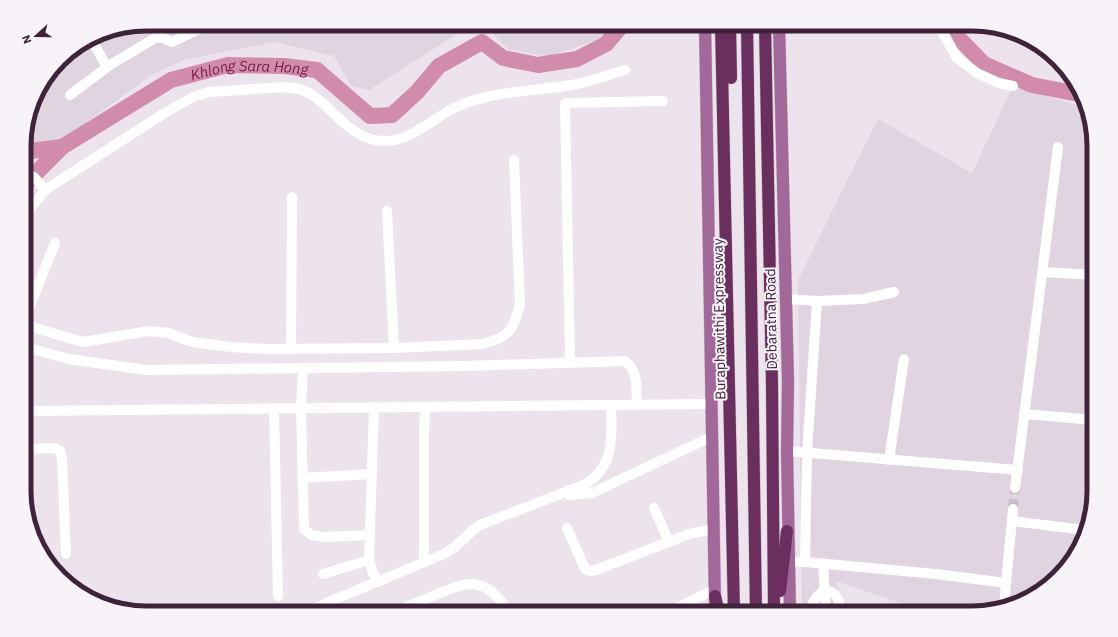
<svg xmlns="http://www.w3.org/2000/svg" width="1118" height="637" font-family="'IBM Plex Sans',sans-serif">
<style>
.built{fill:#e0d4e0}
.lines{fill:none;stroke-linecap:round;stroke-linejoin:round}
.river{stroke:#d18cab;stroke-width:16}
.minor-tunnel{stroke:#c9bdc9;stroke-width:10;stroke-dasharray:10 5;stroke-linecap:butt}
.major-casing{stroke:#c9c1c8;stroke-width:13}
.highway-casing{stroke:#c9c1c8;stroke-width:13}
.minor{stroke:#fff;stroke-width:10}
.major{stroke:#a2689a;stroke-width:12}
.highway{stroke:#6a2f5f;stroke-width:12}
.labels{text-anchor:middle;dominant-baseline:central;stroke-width:4;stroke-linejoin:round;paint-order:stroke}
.street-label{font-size:14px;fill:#3e233a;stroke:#f8f3f9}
.water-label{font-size:15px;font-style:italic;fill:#791d46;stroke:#f8f3f9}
.rim{fill:none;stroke:#3e233a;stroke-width:5}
</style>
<rect width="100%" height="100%" fill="#ece3ed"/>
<g class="built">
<polygon points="146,24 473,24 369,90 351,86 334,56 274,42 183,60 150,76 61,141 25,144 25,130 37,92 65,54 100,33"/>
<polygon points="482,24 616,24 605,37 548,57 508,49"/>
<polygon points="1013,86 1083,107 1094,138 1094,499 1078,552 1033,597 980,613 930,613 836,581 846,613 802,613 798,280 878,119 972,173"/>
</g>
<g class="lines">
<g class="river">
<polyline points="945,24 984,64 1032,85 1079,94"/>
<path id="s1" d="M25,150L31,151L62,147L171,80L228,65L284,66L317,70L370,116L392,115L417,92L439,66L482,42L503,58L538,65L577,59L606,44L623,24"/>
<polyline points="25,184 62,147"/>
</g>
<polyline class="minor-tunnel" points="1013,509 1015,488"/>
<defs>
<g id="major">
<polyline points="705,24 715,606"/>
<polyline points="779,24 788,381 787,451 790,613"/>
</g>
<g id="highway">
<polyline points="721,24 734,613"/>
<polyline points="730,24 731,78"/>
<polyline points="747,24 756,613"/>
<polyline points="765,24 772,385 774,613"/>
<polyline points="780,591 787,531"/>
<polyline points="715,596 719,613"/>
</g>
</defs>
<use href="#major" class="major-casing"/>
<use href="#highway" class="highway-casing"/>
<g class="minor">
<polyline points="935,24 945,36 957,58 977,73 999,83 1013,86"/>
<polyline points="91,39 107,67"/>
<polyline points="70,95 110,65 157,37 163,38 172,42 203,27 202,24"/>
<polyline points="25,173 34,177 45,190"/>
<polyline points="387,211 394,348"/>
<path d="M25,216L45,190L163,114L193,97L209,92L284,87C290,88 297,88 302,90C329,100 342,132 374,140C405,147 430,120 456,107C490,91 535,91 572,85C590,82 607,75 625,70"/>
<polyline points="1043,272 1094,275"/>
<polyline points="786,299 817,301 863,299 894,292"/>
<polyline points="25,318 55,243"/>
<path d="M25,325L83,342L149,331L169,333L192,342L231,347L267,349L394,348L482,344C510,337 512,332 520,305L514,160"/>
<path d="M25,347L69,359L146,370L464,366L625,361C639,372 636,388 637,405"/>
<polyline points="291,349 292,197"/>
<polyline points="570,362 565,103 663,101"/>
<polyline points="303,368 301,408 304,529 311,535 324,537 369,535"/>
<polyline points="374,407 369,560 373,573 378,582"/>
<polyline points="274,408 278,596"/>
<polyline points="25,411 712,404"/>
<polyline points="1025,414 1094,420"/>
<polyline points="25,449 54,448 60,451 62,459 66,554"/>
<polyline points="787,451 1018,470"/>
<polyline points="889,460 904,359"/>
<polyline points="302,478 371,474"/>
<polyline points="1015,488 1058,147"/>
<polyline points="569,495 592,493 713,436"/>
<polyline points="654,508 669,542"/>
<polyline points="1012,521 1084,530"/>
<polyline points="567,528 585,569 590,571 596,570 689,534 714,529"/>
<polyline points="424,562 424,435 425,407"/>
<polyline points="789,562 805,562 936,574 1006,583"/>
<polyline points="805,562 807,453 817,301"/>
<polyline points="823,563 826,613"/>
<polyline points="323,574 369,560"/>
<polyline points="1004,605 1013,509"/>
<path d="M302,613L444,554L455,547L472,531L480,525L586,484C615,465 612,436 611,405"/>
<path d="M392,613C407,607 421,601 435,595C446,591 459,584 471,584C488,584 501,598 507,613"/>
<polyline points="667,613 715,589"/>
<path d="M811,613C810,598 827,582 837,597C840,602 840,608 841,613"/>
</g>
<use href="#major" class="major"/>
<use href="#highway" class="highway"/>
</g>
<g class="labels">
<g class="street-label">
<text transform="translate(719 319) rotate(-91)">Buraphawithi Expressway</text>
<text transform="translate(771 319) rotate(-91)">Debaratna Road</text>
</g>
<g class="water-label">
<text stroke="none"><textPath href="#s1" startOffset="245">Khlong Sara Hong</textPath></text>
</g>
</g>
<path d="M0 0H1118V637H0ZM146 31H972A115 115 0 0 1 1087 146V491A115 115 0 0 1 972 606H146A115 115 0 0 1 31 491V146A115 115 0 0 1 146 31Z" fill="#f8f3f9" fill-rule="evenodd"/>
<path class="rim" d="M146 31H972A115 115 0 0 1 1087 146V491A115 115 0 0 1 972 606H146A115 115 0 0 1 31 491V146A115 115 0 0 1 146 31Z"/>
<g transform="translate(36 36) rotate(249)" stroke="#f8f3f9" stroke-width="3" paint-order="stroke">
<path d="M0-3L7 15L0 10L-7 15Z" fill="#3e233a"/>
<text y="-6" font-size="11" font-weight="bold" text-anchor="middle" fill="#3e233a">N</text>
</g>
</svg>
